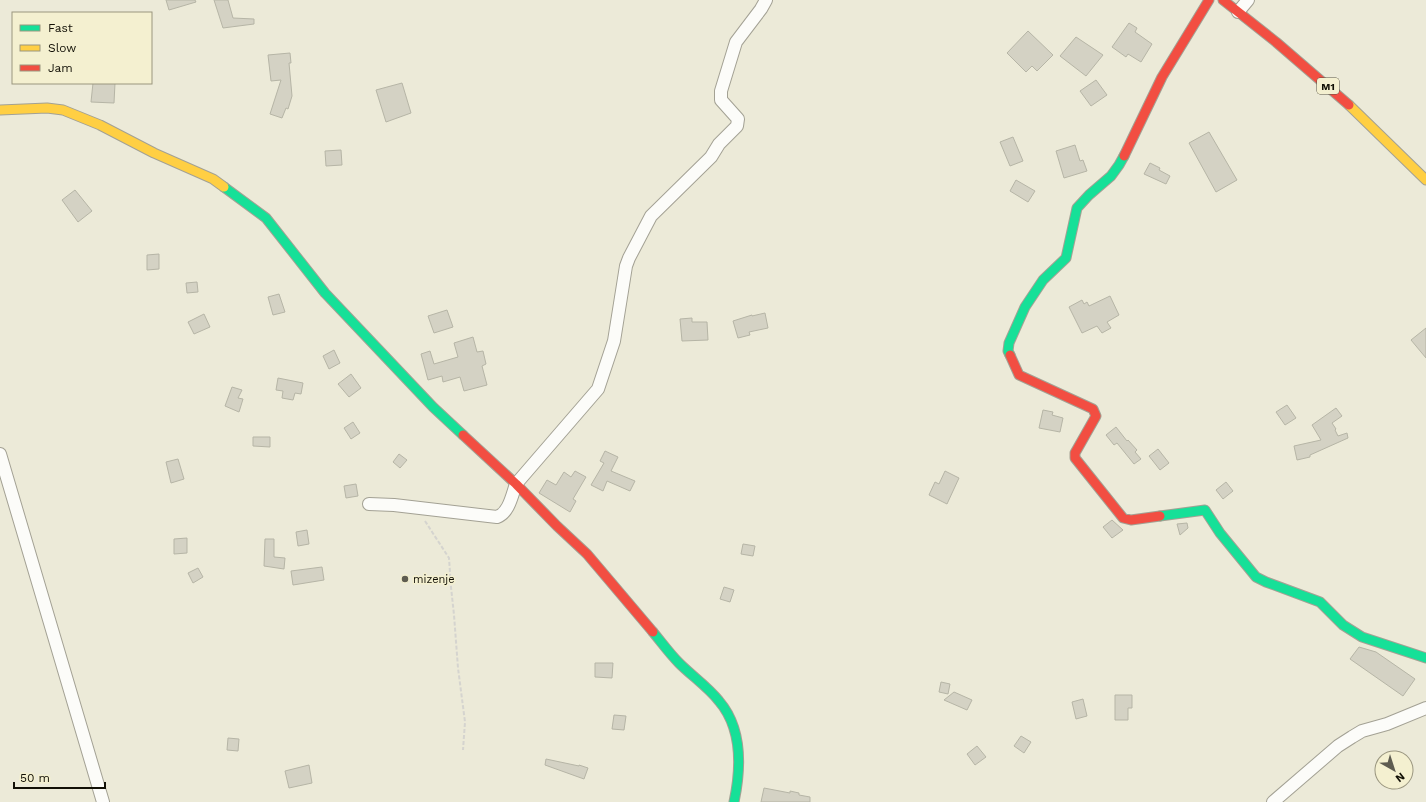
<svg xmlns="http://www.w3.org/2000/svg" width="1426" height="802" font-family="'Work Sans',sans-serif">
<style>
.building{fill:#d4d2c4;stroke:#b6b5a6}
.lines{fill:none;stroke-linecap:round;stroke-linejoin:round}
.street-casing{stroke:#a3a194;stroke-width:14}
.fast-casing{stroke:#a3a194;stroke-width:11}
.slow-casing{stroke:#a3a194;stroke-width:11}
.jam-casing{stroke:#a3a194;stroke-width:11}
.path{stroke:#d5d4cf;stroke-width:2;stroke-dasharray:4 2;stroke-linecap:butt}
.street{stroke:#fcfcf9;stroke-width:12}
.fast{stroke:#16e098;stroke-width:9}
.slow{stroke:#ffcf43;stroke-width:9}
.jam{stroke:#f24e42;stroke-width:9}
.poi-dot{fill:#5e5c50;stroke:#f4f0d0;stroke-width:1.5}
.labels{text-anchor:middle;dominant-baseline:central;stroke-width:3;stroke-linejoin:round;paint-order:stroke}
.shield{fill:#f4f0d0;stroke:#565343;stroke-width:1}
.shield-label{font-size:10px;font-weight:bold;fill:#121006}
.poi-label{font-size:11px;fill:#121006;stroke:#f4f0d0;text-anchor:start}
</style>
<rect width="100%" height="100%" fill="#ecead8"/>
<g class="building">
<polygon points="166,0 195,0 196,2 169,10"/>
<polygon points="214,0 228,0 233,18 254,19 254,24 223,28"/>
<polygon points="1129,23 1137,28 1135,32 1152,44 1141,62 1128,54 1126,57 1112,47"/>
<polygon points="1028,31 1053,55 1037,71 1032,66 1026,72 1007,53"/>
<polygon points="1076,37 1103,55 1086,76 1060,56"/>
<polygon points="290,53 291,63 289,63 292,96 288,109 286,108 282,118 270,114 281,80 271,81 268,55"/>
<polygon points="1096,80 1107,95 1091,106 1080,91"/>
<polygon points="93,83 115,83 114,103 91,102"/>
<polygon points="402,83 411,113 386,122 376,90"/>
<polygon points="1209,132 1237,180 1216,192 1189,143"/>
<polygon points="1013,137 1023,161 1010,166 1000,142"/>
<polygon points="1075,145 1080,161 1083,160 1087,171 1064,178 1056,151"/>
<polygon points="341,150 342,165 326,166 325,151"/>
<polygon points="1150,163 1160,168 1159,170 1170,176 1166,184 1144,174"/>
<polygon points="1016,180 1035,191 1028,202 1010,191"/>
<polygon points="75,190 92,211 78,222 62,200"/>
<polygon points="159,254 159,269 147,270 147,255"/>
<polygon points="197,282 198,292 187,293 186,283"/>
<polygon points="279,294 285,312 273,315 268,297"/>
<polygon points="1110,296 1119,315 1107,322 1111,328 1102,333 1097,326 1082,333 1069,307 1082,300 1084,304 1087,302 1089,306"/>
<polygon points="447,310 453,327 434,333 428,316"/>
<polygon points="765,313 768,328 749,332 750,335 738,338 733,321 752,315 752,316"/>
<polygon points="204,314 210,327 194,334 188,322"/>
<polygon points="692,318 692,322 707,322 708,340 682,341 680,319"/>
<polygon points="1426,328 1426,358 1411,340"/>
<polygon points="473,337 477,352 483,351 486,364 482,366 487,385 464,391 460,377 443,382 442,376 428,380 421,354 430,351 434,364 458,357 454,343"/>
<polygon points="334,350 340,363 329,369 323,356"/>
<polygon points="351,374 361,388 349,397 338,384"/>
<polygon points="278,378 303,383 301,394 295,393 293,400 282,398 283,391 276,390"/>
<polygon points="232,387 242,390 238,398 243,399 239,412 225,406"/>
<polygon points="1287,405 1296,418 1285,425 1276,412"/>
<polygon points="1336,408 1342,416 1332,423 1336,429 1335,430 1338,436 1347,433 1348,438 1310,455 1310,457 1297,460 1294,446 1321,440 1312,425"/>
<polygon points="1043,410 1053,412 1052,415 1063,418 1060,432 1039,428"/>
<polygon points="353,422 360,433 351,439 344,428"/>
<polygon points="1116,427 1127,441 1128,440 1137,450 1135,452 1141,459 1134,464 1117,443 1114,445 1106,435"/>
<polygon points="253,437 270,437 270,447 253,446"/>
<polygon points="1158,449 1169,463 1160,470 1149,456"/>
<polygon points="605,451 618,457 611,471 635,481 630,491 607,481 603,491 591,485 604,463 600,461"/>
<polygon points="399,454 407,460 400,468 393,462"/>
<polygon points="178,459 184,479 171,483 166,462"/>
<polygon points="575,471 586,477 573,499 576,501 570,512 539,493 547,480 556,485 564,472 571,477"/>
<polygon points="945,471 959,478 947,504 929,495 935,482 939,484"/>
<polygon points="1226,482 1233,491 1223,499 1216,490"/>
<polygon points="356,484 358,496 346,498 344,486"/>
<polygon points="1112,520 1123,530 1112,538 1103,527"/>
<polygon points="1187,523 1188,528 1180,535 1177,524"/>
<polygon points="307,530 309,544 298,546 296,532"/>
<polygon points="187,538 187,553 174,554 174,539"/>
<polygon points="265,539 274,539 274,557 285,558 284,569 264,566"/>
<polygon points="743,544 755,546 753,556 741,554"/>
<polygon points="322,567 324,580 293,585 291,571"/>
<polygon points="198,568 203,577 193,583 188,573"/>
<polygon points="724,587 734,590 730,602 720,599"/>
<polygon points="1359,647 1376,652 1415,679 1403,696 1350,659"/>
<polygon points="595,663 613,663 612,678 595,677"/>
<polygon points="941,682 950,684 948,694 939,692"/>
<polygon points="954,692 972,700 967,710 944,700"/>
<polygon points="1115,695 1132,695 1132,708 1128,708 1128,720 1115,720"/>
<polygon points="1083,699 1087,716 1076,719 1072,702"/>
<polygon points="614,715 626,716 624,730 612,729"/>
<polygon points="1021,736 1031,742 1024,753 1014,746"/>
<polygon points="228,738 239,739 238,751 227,750"/>
<polygon points="977,746 986,757 975,765 967,754"/>
<polygon points="546,759 579,766 579,765 588,768 584,779 545,765"/>
<polygon points="309,765 312,783 289,788 285,771"/>
<polygon points="764,788 790,793 790,791 799,793 799,795 810,797 810,802 761,802"/>
</g>
<g class="lines">
<defs>
<g id="street">
<polyline points="1238,12 1248,0"/>
<polyline points="0,454 103,802"/>
<path d="M369,504L394,505L497,517C509,513 512,495 516,484L598,389L614,341L626,266L629,258L651,216L711,157L719,144L737,126L738,119L721,100V91L736,42L761,9L766,0"/>
<polyline points="1273,802 1338,746 1352,737 1362,731 1387,724 1426,708"/>
</g>
<g id="fast">
<polyline points="224,187 266,218 325,293 433,407 463,435"/>
<polyline points="1010,355 1008,351 1009,343 1025,307 1043,280 1066,258 1077,208 1089,195 1111,176 1119,165 1124,156"/>
<polyline points="1160,516 1205,510 1220,533 1256,577 1266,582 1320,602 1343,625 1362,637 1426,658"/>
<path d="M653,632C662,643 670,654 679,663C692,676 708,687 719,701C743,729 741,769 734,802"/>
</g>
<g id="slow">
<polyline points="1349,105 1426,180"/>
<polyline points="0,110 47,108 63,110 100,125 154,153 213,179 224,187"/>
</g>
<g id="jam">
<polyline points="1223,0 1276,42 1349,105"/>
<polyline points="1124,156 1162,77 1209,0"/>
<polyline points="1010,355 1019,375 1093,409 1096,416 1075,453 1075,458 1123,518 1131,520 1160,516"/>
<polyline points="463,435 516,484 557,526 587,554 653,632"/>
</g>
</defs>
<use href="#street" class="street-casing"/>
<use href="#fast" class="fast-casing"/>
<use href="#slow" class="slow-casing"/>
<use href="#jam" class="jam-casing"/>
<polyline class="path" points="425,521 449,558 451,587 454,615 458,668 465,722 463,750"/>
<use href="#street" class="street"/>
<use href="#fast" class="fast"/>
<use href="#slow" class="slow"/>
<use href="#jam" class="jam"/>
</g>
<circle class="poi-dot" cx="405" cy="579" r="4"/>
<g class="labels">
<rect class="shield" x="1317" y="78" width="22" height="16" rx="3"/>
<g class="shield-label">
<text x="1328" y="86">M1</text>
</g>
<g class="poi-label">
<text x="413" y="579">mizenje</text>
</g>
</g>
<rect x="12" y="12" width="140" height="72" fill="#f4f0d0" stroke="#9a967f"/>
<rect x="20" y="25" width="20" height="6" fill="#16e098" stroke="#9a967f"/>
<text x="48" y="32" font-size="12" fill="#121006">Fast</text>
<rect x="20" y="45" width="20" height="6" fill="#ffcf43" stroke="#9a967f"/>
<text x="48" y="52" font-size="12" fill="#121006">Slow</text>
<rect x="20" y="65" width="20" height="6" fill="#f24e42" stroke="#9a967f"/>
<text x="48" y="72" font-size="12" fill="#121006">Jam</text>
<g transform="translate(1394 770) rotate(141)"><circle r="19" fill="#f4f0d0" stroke="#9a967f"/>
<path d="M0-3L7 15L0 10L-7 15Z" fill="#5e5c50"/>
<text y="-6" font-size="11" font-weight="bold" text-anchor="middle" fill="#121006">N</text>
</g>
<path d="M14 782v6h91v-6" fill="none" stroke="#121006" stroke-width="2"/>
<text x="20" y="782" font-size="12" fill="#121006" stroke="#f4f0d0" stroke-width="3" paint-order="stroke">50 m</text>
</svg>
